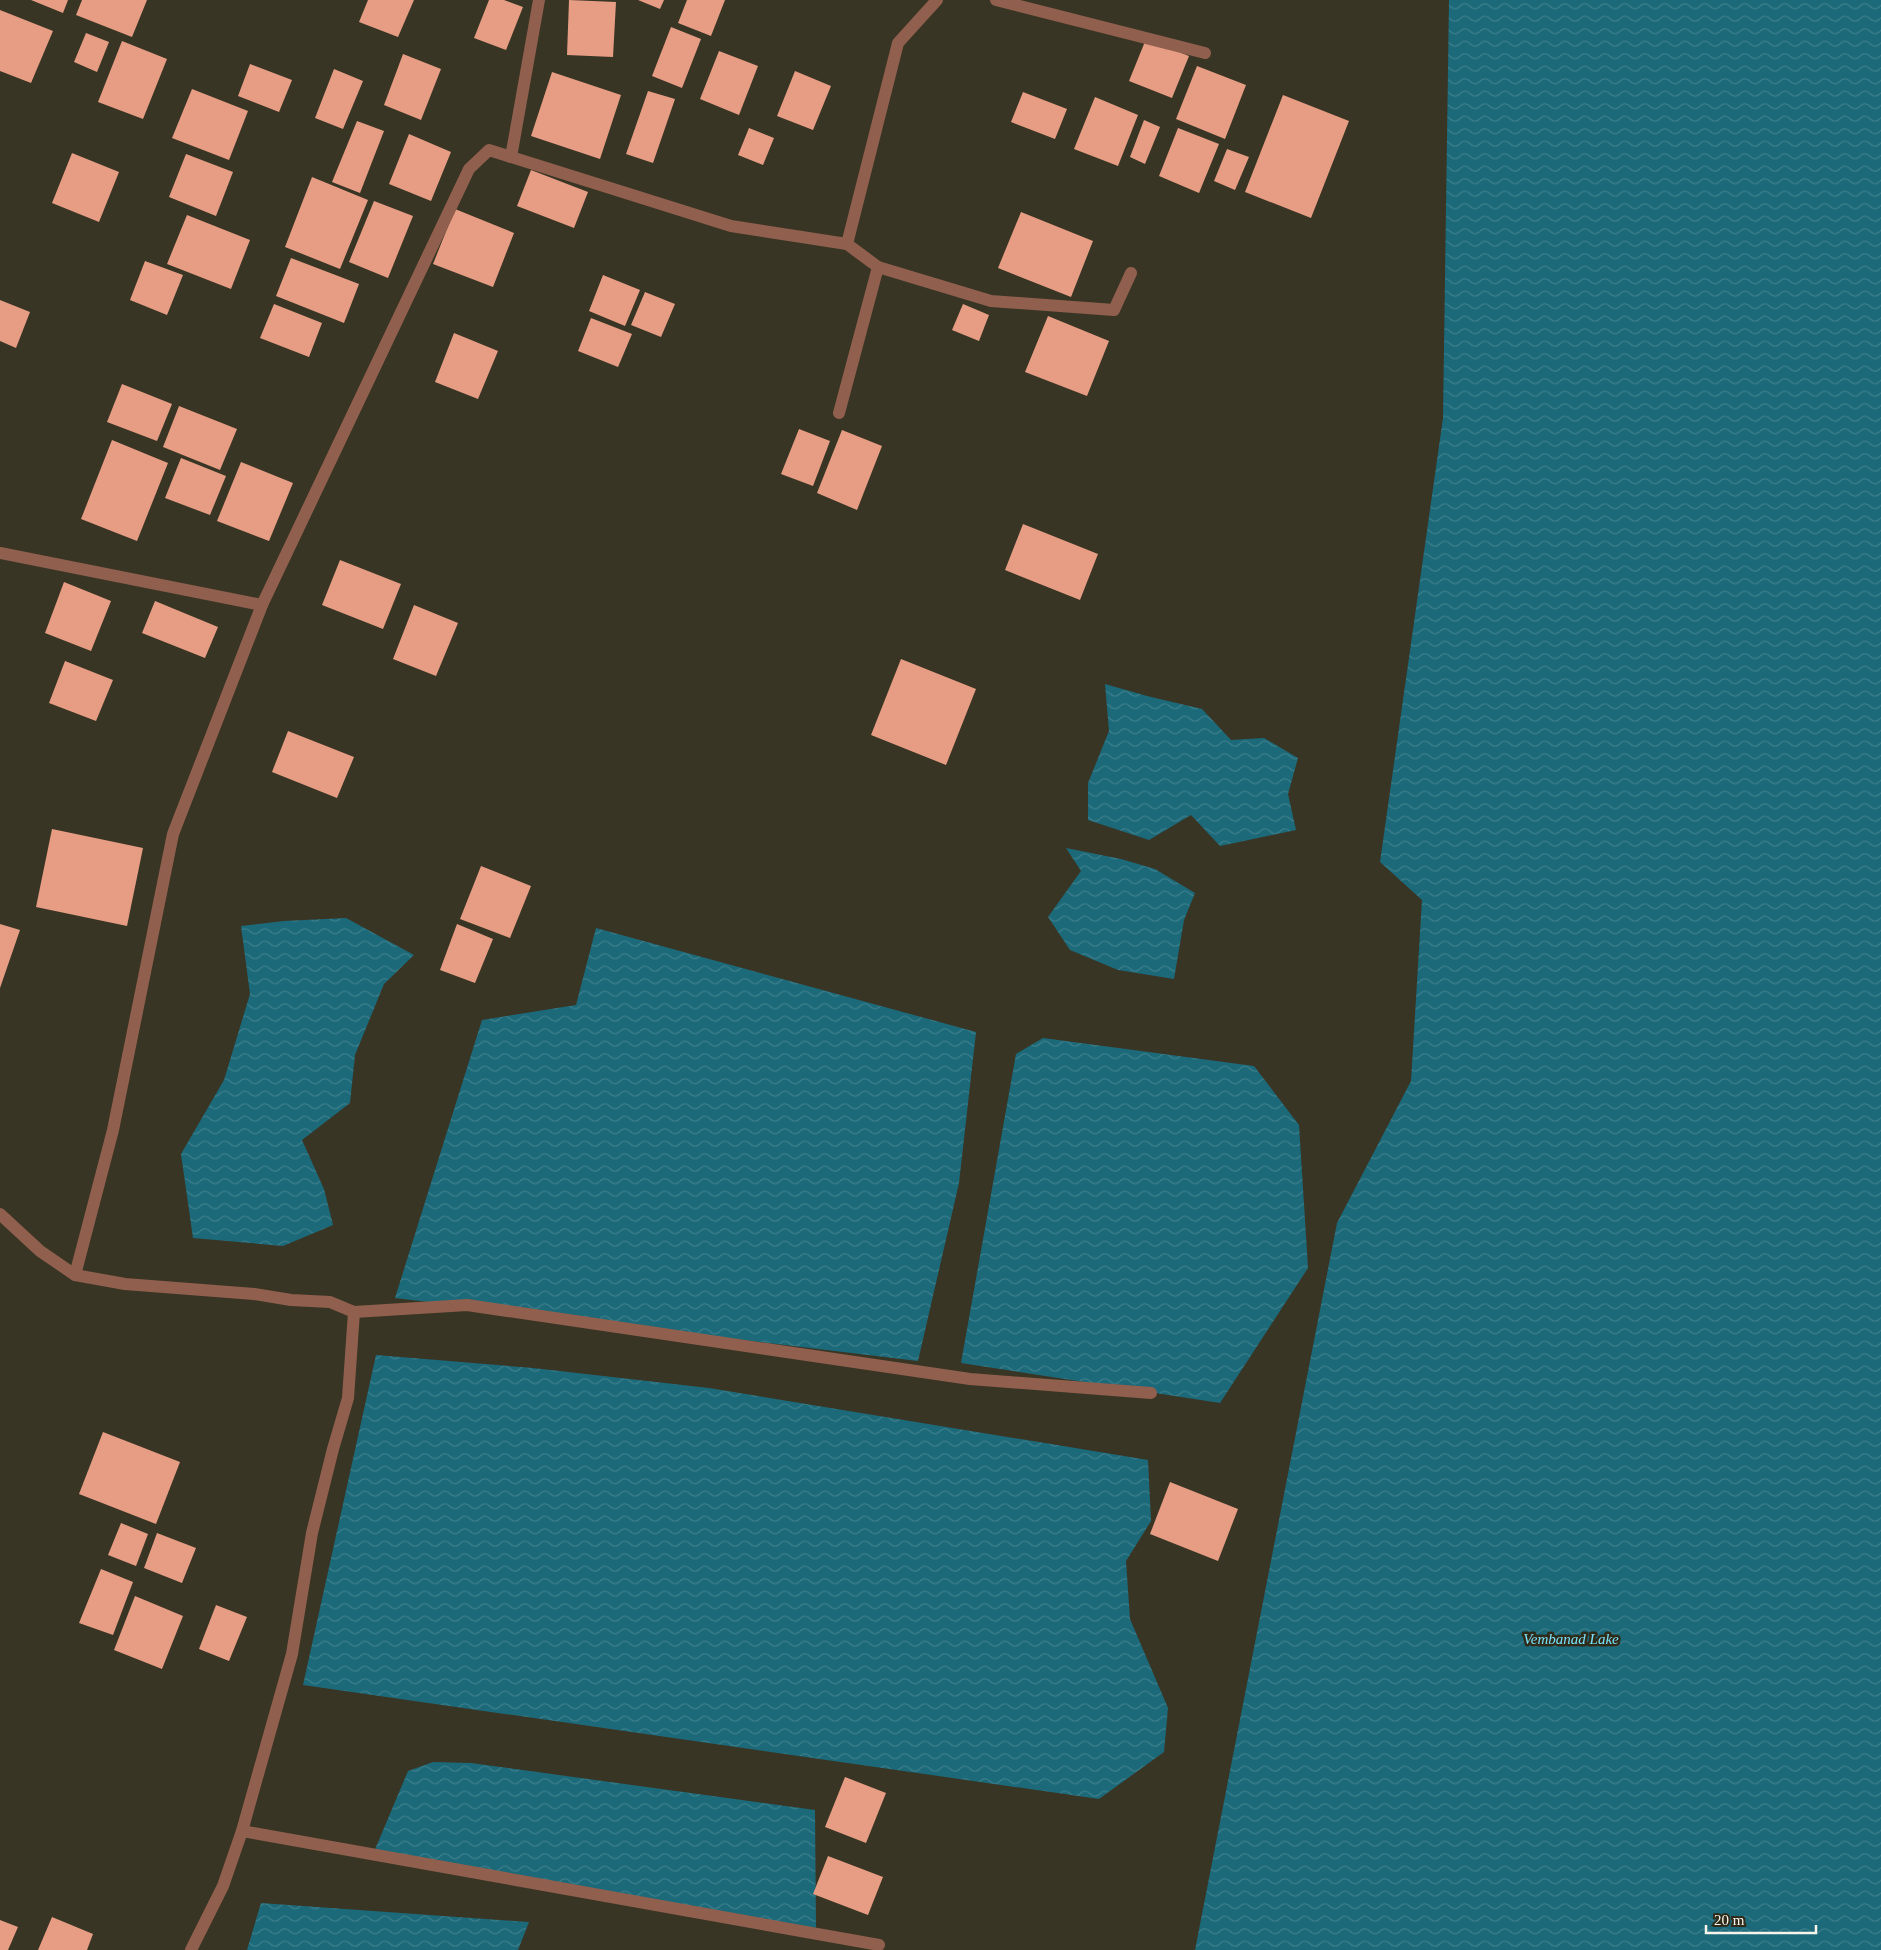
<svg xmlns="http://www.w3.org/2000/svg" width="1881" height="1950" font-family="'Times New Roman',serif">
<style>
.water{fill:url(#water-waves)}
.building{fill:#e69d83}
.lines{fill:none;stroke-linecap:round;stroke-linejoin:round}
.street{stroke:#905f4d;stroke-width:12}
.labels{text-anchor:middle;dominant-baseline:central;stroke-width:5;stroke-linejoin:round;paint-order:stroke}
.water-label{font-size:15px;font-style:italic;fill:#7ae0f7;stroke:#2f2b1b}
</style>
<defs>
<pattern id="water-waves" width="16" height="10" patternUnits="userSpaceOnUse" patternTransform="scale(1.25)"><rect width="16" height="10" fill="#1b6979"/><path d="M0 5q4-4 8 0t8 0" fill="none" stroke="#3d7f8c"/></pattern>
</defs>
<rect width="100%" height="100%" fill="#393525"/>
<g class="water">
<polygon points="1449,0 1881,0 1881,1950 1195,1950 1337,1223 1411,1081 1422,900 1380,862 1443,418"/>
<polygon points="1105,684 1147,696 1202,709 1231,740 1264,738 1298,758 1288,794 1296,830 1220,846 1191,815 1149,840 1088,820 1088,783 1109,731"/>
<polygon points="1066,848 1121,859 1155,869 1195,893 1184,920 1174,979 1118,970 1070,950 1048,917 1081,871"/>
<polygon points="346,918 414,955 384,984 355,1055 350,1103 302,1140 324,1189 333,1225 283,1246 193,1238 181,1154 224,1080 250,994 241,926 284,921"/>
<polygon points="596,928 976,1032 959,1183 918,1361 395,1298 482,1020 576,1005"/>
<polygon points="1043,1038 1254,1066 1299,1125 1308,1268 1220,1403 961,1363 1016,1054"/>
<polygon points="376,1355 533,1368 709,1388 1148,1460 1151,1521 1126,1561 1130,1619 1168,1708 1164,1752 1099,1799 303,1685"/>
<polygon points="433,1762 471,1763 815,1810 816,1928 371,1859 408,1771"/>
<polygon points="261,1903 529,1922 518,1950 247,1950"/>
</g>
<g class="building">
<polygon points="31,0 68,0 63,13"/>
<polygon points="82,0 147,0 132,37 76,15"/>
<polygon points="368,0 414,0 398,37 359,22"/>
<polygon points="489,0 504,0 523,7 506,50 474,38"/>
<polygon points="569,0 616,2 613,57 567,55"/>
<polygon points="638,0 664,0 660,9"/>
<polygon points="687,0 725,0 711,36 678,23"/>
<polygon points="0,10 53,31 31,83 0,71"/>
<polygon points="671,27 701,39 682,88 652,76"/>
<polygon points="86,33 109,42 97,72 74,62"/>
<polygon points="1146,39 1189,56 1172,98 1129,81"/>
<polygon points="122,41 167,59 143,119 98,102"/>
<polygon points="719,51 758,66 739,115 700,99"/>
<polygon points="403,54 441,69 421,120 384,105"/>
<polygon points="250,64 292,80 279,112 238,96"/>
<polygon points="1197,66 1246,85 1225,139 1176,119"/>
<polygon points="334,69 363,81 343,129 315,118"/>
<polygon points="795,71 831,86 813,130 777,116"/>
<polygon points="552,72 621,95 600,159 531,136"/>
<polygon points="192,89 248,111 229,160 172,138"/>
<polygon points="648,91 675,99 653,163 626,154"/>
<polygon points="1023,92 1067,109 1055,139 1011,122"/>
<polygon points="1283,95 1349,121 1311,218 1245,192"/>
<polygon points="1095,97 1138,115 1118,166 1074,149"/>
<polygon points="1144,120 1160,127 1145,164 1130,157"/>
<polygon points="357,121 384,131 360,193 332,182"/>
<polygon points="749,128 774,138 763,165 738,155"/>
<polygon points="1178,128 1219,144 1199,193 1159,176"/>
<polygon points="409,134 451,152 431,201 389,184"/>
<polygon points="1227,149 1249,157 1235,190 1214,181"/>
<polygon points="72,153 119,172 99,222 52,203"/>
<polygon points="186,154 233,172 216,216 169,197"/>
<polygon points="531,170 588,192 574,228 517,206"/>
<polygon points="312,177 368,200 340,269 285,247"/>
<polygon points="374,201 413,216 388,278 349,262"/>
<polygon points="455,209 514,233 493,287 433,264"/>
<polygon points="1021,212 1093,241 1071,297 998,268"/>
<polygon points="187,215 250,240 231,289 167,264"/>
<polygon points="291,258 359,284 344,323 276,296"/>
<polygon points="145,261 183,275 167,315 130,300"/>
<polygon points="603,275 640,290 625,326 589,311"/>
<polygon points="645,292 675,304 661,337 631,325"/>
<polygon points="0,300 30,312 16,348 0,341"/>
<polygon points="274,304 322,323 309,357 260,338"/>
<polygon points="963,304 989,315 979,341 952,330"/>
<polygon points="1048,316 1109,341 1087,396 1025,372"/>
<polygon points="591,318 632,334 618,367 578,351"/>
<polygon points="454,333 498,351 478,399 435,382"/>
<polygon points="122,384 172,404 157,441 107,422"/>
<polygon points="179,406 237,429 220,470 163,447"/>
<polygon points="799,429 830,441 813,486 781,474"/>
<polygon points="842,430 882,446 857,510 817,493"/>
<polygon points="112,440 168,463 137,541 81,519"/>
<polygon points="181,458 226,476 210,515 165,498"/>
<polygon points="241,462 293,483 269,541 217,521"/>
<polygon points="1023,524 1098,554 1080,600 1005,570"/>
<polygon points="340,560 401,584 383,629 322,605"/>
<polygon points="64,582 111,601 91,651 45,633"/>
<polygon points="155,601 218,627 205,658 142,633"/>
<polygon points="414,605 458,623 436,676 393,659"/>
<polygon points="901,659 976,689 946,765 871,735"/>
<polygon points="65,661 113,680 96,721 49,703"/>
<polygon points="288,731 354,757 337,798 272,772"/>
<polygon points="52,829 143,848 127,926 36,907"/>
<polygon points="481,866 531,886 510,938 460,919"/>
<polygon points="0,924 20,930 0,988"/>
<polygon points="457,924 493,939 475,983 440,970"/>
<polygon points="103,1432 180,1462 156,1524 79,1494"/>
<polygon points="1170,1482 1238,1509 1218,1561 1150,1534"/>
<polygon points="121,1523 148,1534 136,1566 108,1555"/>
<polygon points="157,1533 196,1548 182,1583 144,1568"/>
<polygon points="101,1569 133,1582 113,1635 79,1623"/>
<polygon points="135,1596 183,1616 162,1669 114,1650"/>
<polygon points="216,1605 247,1617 229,1661 199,1649"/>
<polygon points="845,1777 886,1793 866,1843 825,1827"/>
<polygon points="828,1856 883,1877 868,1915 813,1894"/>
<polygon points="52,1917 93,1934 87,1950 38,1950"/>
<polygon points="0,1920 18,1927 8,1950 0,1950"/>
</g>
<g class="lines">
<g class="street">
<polyline points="996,0 1205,53"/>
<polyline points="511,157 539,0"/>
<polyline points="878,267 991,301 1114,310 1131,273"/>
<polyline points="839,413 878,267 847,244"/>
<polyline points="0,553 262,605"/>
<polyline points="0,1214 40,1251 75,1275 125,1284 254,1294 291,1300 330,1302 354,1312 467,1305 970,1379 1151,1393"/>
<polyline points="75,1275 113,1130 173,834 262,605 469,169 489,150 731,226 847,244 898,43 937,0"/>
<polyline points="242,1831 879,1945"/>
<polyline points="191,1950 223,1886 242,1831 292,1654 312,1533 333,1449 348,1398 354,1312"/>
</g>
</g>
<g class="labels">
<g class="water-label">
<text x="1571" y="1639">Vembanad Lake</text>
</g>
</g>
<path d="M1706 1925v8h110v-8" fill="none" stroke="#f7f4ea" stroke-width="2.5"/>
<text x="1714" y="1925" font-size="15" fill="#f7f4ea" stroke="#2f2b1b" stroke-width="4" paint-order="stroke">20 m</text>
</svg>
